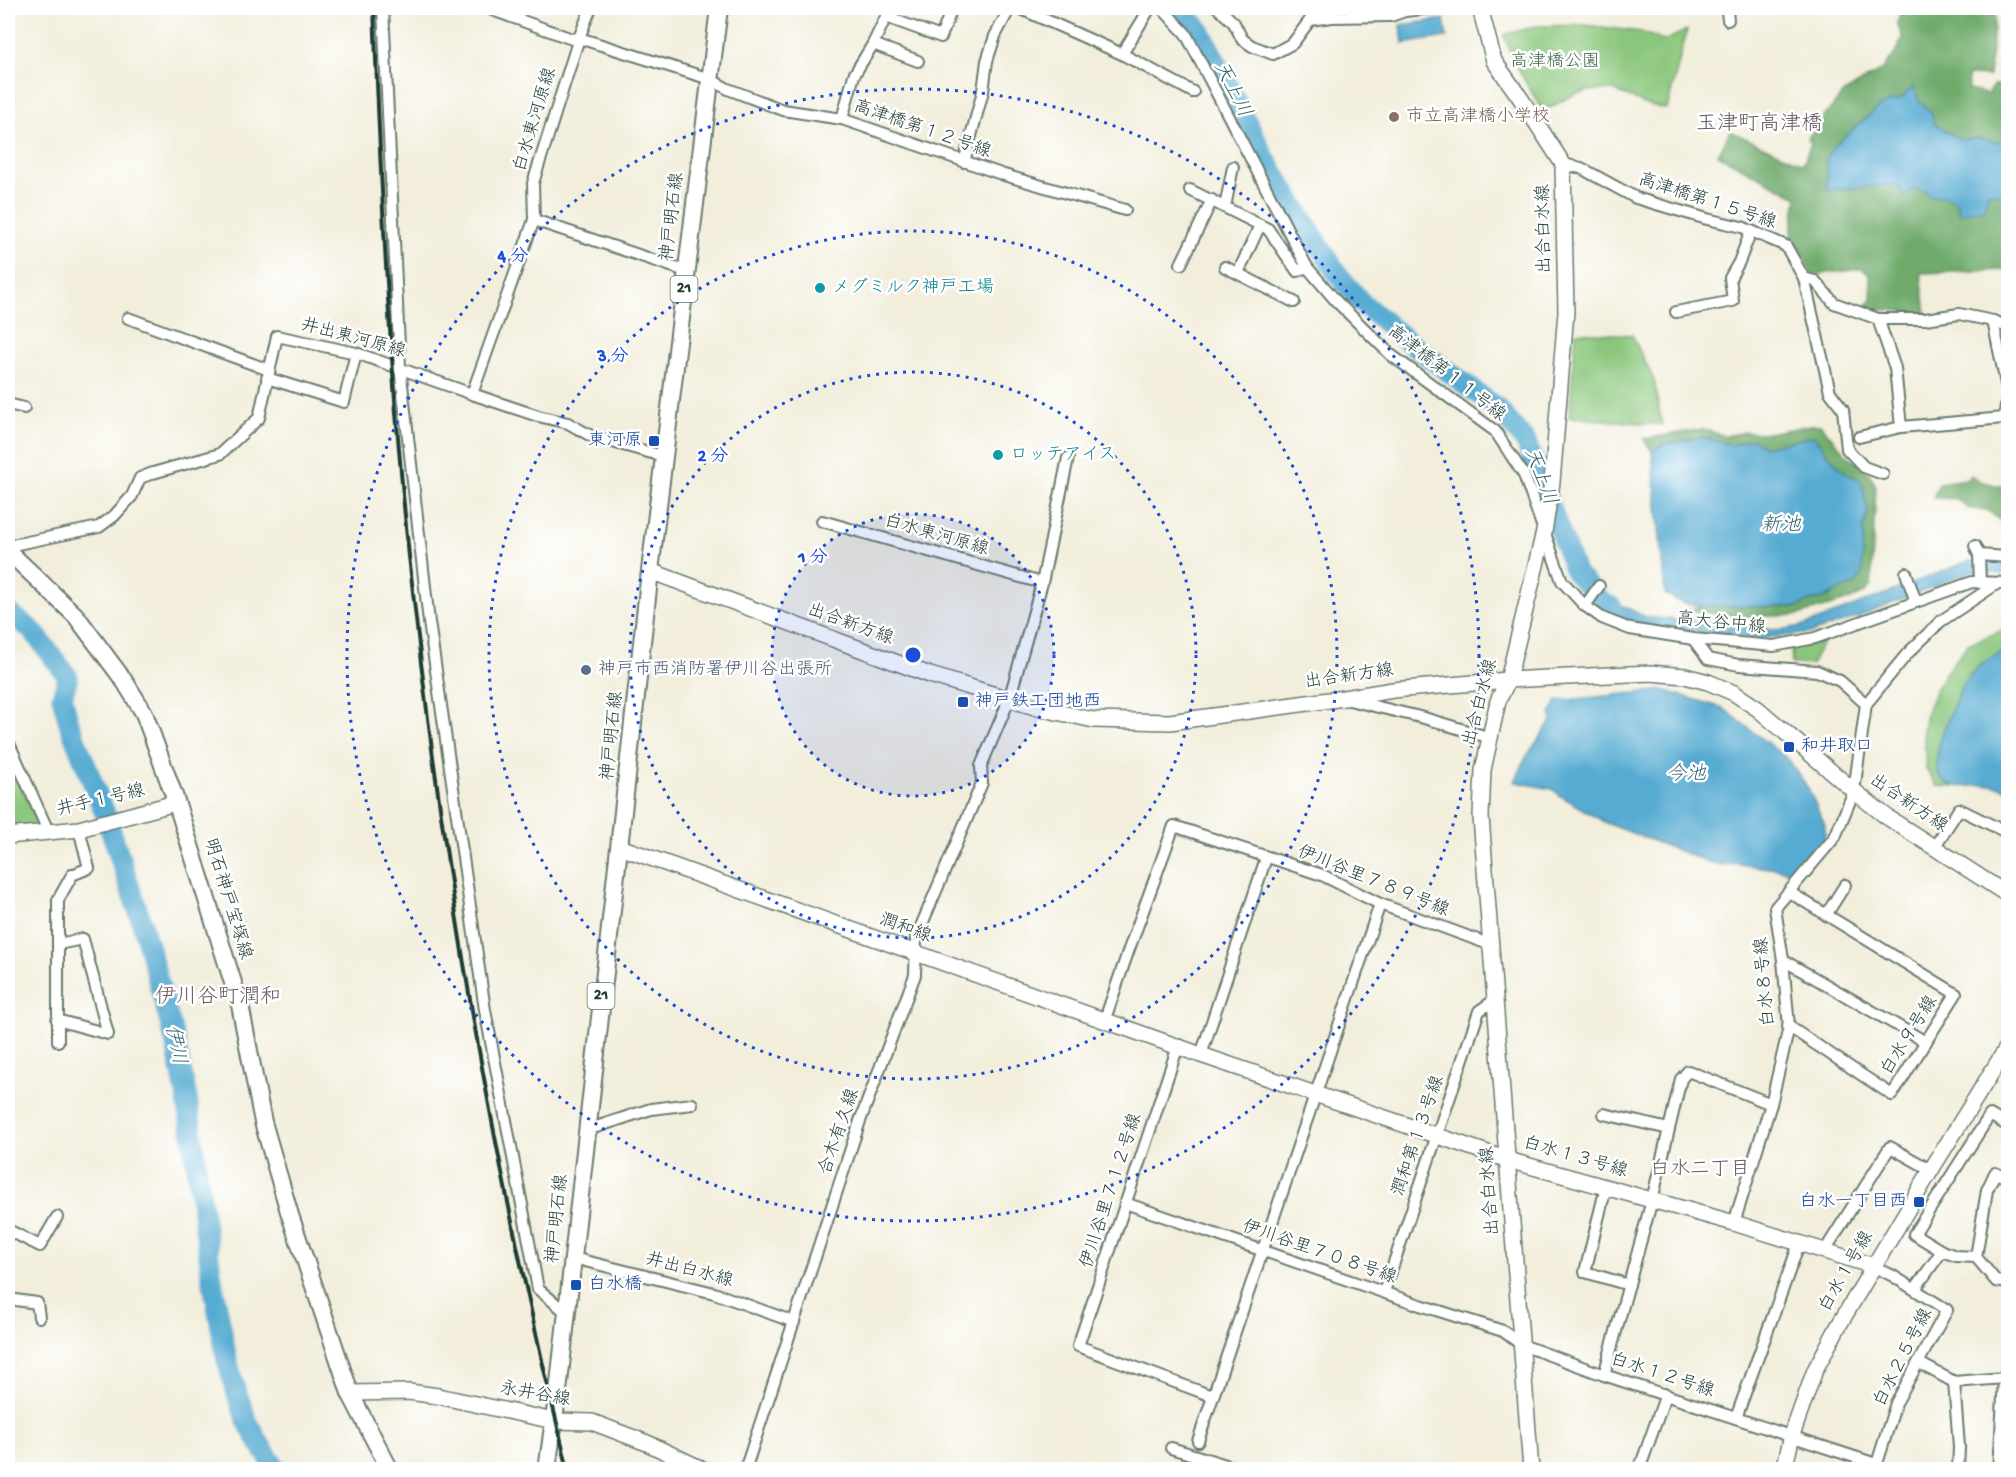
<svg xmlns="http://www.w3.org/2000/svg" width="2016" height="1477" font-family="'Gochi Hand','Klee One',sans-serif">
<style>
.green{fill:#8ac67c;stroke:#548258;stroke-width:1.5}
.forest{fill:#6fab6c;stroke:#477450;stroke-width:1.5}
.water{fill:#56abd2;stroke:#3a7483;stroke-width:1.5}
.lines{fill:none;stroke-linecap:round;stroke-linejoin:round}
.river{stroke:#56abd2;stroke-width:21}
.street-casing{stroke:#697b6e;stroke-width:14}
.secondary-casing{stroke:#697b6e;stroke-width:18}
.primary-casing{stroke:#697b6e;stroke-width:20}
.street{stroke:#fff;stroke-width:10}
.secondary{stroke:#fff;stroke-width:15}
.primary{stroke:#fff;stroke-width:16}
.rail{stroke:#1f3d34;stroke-width:4}
.ring{fill:none;stroke:#1d4ed8;stroke-width:3;stroke-dasharray:3 6}
.education-dot{fill:#8d6e63;stroke:#fff;stroke-width:2}
.culture-dot{fill:#0f9aa8;stroke:#fff;stroke-width:2}
.transit-dot{fill:#1a4fb4;stroke:#fff;stroke-width:2}
.service-dot{fill:#5c6f8a;stroke:#fff;stroke-width:2}
.labels{text-anchor:middle;dominant-baseline:central;stroke-width:5;stroke-linejoin:round;paint-order:stroke}
.shield{fill:#fff;stroke:#627771;stroke-width:1.5}
.shield-label{font-size:16px;font-weight:bold;fill:#1f3d34}
.park-label{font-size:18px;fill:#3f664a;stroke:#fff}
.education-label{font-size:18px;fill:#785e54;stroke:#fff;text-anchor:start}
.street-label{font-size:18px;fill:#1f3d34;stroke:#fff}
.culture-label{font-size:18px;fill:#0d838f;stroke:#fff;text-anchor:start}
.transit-label{font-size:18px;fill:#164399;stroke:#fff;text-anchor:start}
.service-label{font-size:18px;fill:#4e5e75;stroke:#fff;text-anchor:start}
.water-label{font-size:20px;font-style:italic;fill:#32646b;stroke:#fff}
.neighbourhood-label{font-size:20px;fill:#665c62;stroke:#fff}
.quarter-label{font-size:21px;fill:#665c62;stroke:#fff}
.centre{fill:#1d4ed8;stroke:#fff;stroke-width:3}
.ring-label{font-size:18px;text-anchor:middle;font-weight:bold;fill:#1d4ed8;stroke:#fff;stroke-width:5;stroke-linejoin:round;paint-order:stroke}
</style>
<rect width="100%" height="100%" fill="#fff"/>
<filter id="ink" filterUnits="userSpaceOnUse"><feTurbulence type="fractalNoise" baseFrequency=".0167" numOctaves="2"/><feDisplacementMap in="SourceGraphic" scale="12" xChannelSelector="R" yChannelSelector="G"/><feConvolveMatrix kernelMatrix="1 2 1 2 8 2 1 2 1" color-interpolation-filters="sRGB"/></filter>
<filter id="wash" filterUnits="userSpaceOnUse"><feTurbulence type="fractalNoise" baseFrequency=".008" numOctaves="4" result="noise"/><feDisplacementMap in="SourceGraphic" scale="24" xChannelSelector="R" yChannelSelector="G"/><feGaussianBlur stdDeviation="1.35" result="paint"/><feColorMatrix in="noise" values="0 0 0 0 0 0 0 0 0 0 0 0 0 0 0 0 0 1.4 0 .05"/><feComposite in="paint" operator="in"/></filter>
<g filter="url(#wash)">
<rect width="100%" height="100%" fill="#f2eedb"/>
<g class="green">
<path d="M1585,25L1641,32L1664,41L1687,30L1667,109L1644,104L1614,90H1594L1575,94L1544,111C1527,87 1514,63 1503,35L1537,26Z"/>
<polygon points="1576,332 1632,335 1654,380 1662,425 1569,417"/>
<path d="M2008,628V649C1995,656 1980,663 1970,675C1958,690 1939,737 1937,757C1936,764 1940,772 1942,779L1953,787L1937,786L1926,769L1923,730L1925,717L1936,689L1944,675L1968,644Z"/>
<polygon points="1824,641 1811,665 1792,664 1791,648"/>
<polygon points="9,761 39,823 38,827 8,829"/>
</g>
<g class="forest">
<polygon points="1902,8 1996,8 1989,76 1968,75 1969,90 1987,94 1995,85 2008,85 2008,270 1921,273 1926,313 1864,308 1872,299 1870,275 1861,269 1812,275 1803,254 1790,240 1797,197 1718,155 1730,131 1803,164 1811,143 1807,139 1842,94 1883,69 1894,55 1903,38 1897,23"/>
<path d="M1811,425H1821L1845,453L1869,473L1876,486L1871,586L1865,593L1843,602L1798,615L1741,617L1688,610L1703,606L1798,607L1808,601L1824,599L1835,592L1855,584L1862,560L1863,530L1868,513L1861,480C1838,472 1828,454 1814,436L1765,447L1753,439L1732,445L1702,437L1665,444L1652,451L1644,439L1702,429L1725,436L1746,432L1768,433Z"/>
<polygon points="1971,475 1979,481 2008,488 2008,527 1987,510 1969,509 1957,499 1933,498 1939,483 1968,479"/>
</g>
<g class="water">
<polygon points="1444,19 1447,37 1403,44 1401,25"/>
<polygon points="1914,86 1919,102 1932,113 1933,123 1961,140 1976,138 1996,142 2008,140 2008,194 1988,193 1984,209 1959,213 1956,201 1944,196 1930,197 1925,191 1913,188 1904,198 1900,187 1891,185 1827,190 1827,158 1833,147 1880,106 1902,98"/>
<path d="M1814,436C1828,454 1838,472 1861,480L1868,512L1863,530L1862,575L1855,584L1835,592L1824,599L1809,601L1798,607L1703,606L1682,603L1665,594L1652,451L1665,444L1702,437L1732,445L1753,439L1765,447Z"/>
<polygon points="1988,560 2008,562 2008,574 1969,572 1861,616 1811,633 1756,639 1635,623 1611,614 1591,603 1598,593 1603,597 1605,594 1610,596 1608,599 1646,617 1781,630 1806,625 1969,561"/>
<path d="M2008,649V790C2003,788 1996,785 1990,785C1975,783 1954,793 1941,779C1926,762 1957,691 1970,675C1980,663 1995,656 2008,649Z"/>
<polygon points="1663,690 1723,708 1789,760 1808,788 1825,825 1825,839 1791,871 1731,863 1721,866 1708,862 1606,823 1559,795 1552,789 1515,782 1526,757 1552,720 1551,713 1557,701"/>
</g>
<g class="lines">
<g class="river">
<polyline points="1180,8 1201,32 1266,160 1336,272 1360,301 1400,335 1498,409 1526,442 1575,572 1603,603 1612,607"/>
<polyline points="8,612 33,631 68,677 62,697 69,723 106,816 142,923 175,1041 187,1098 212,1279 227,1360 237,1394 247,1421 261,1446 277,1470"/>
</g>
</g>
</g>
<g filter="url(#ink)">
<g class="lines">
<defs>
<g id="street">
<polyline points="383,8 400,367 429,622 485,1010 538,1289 567,1313"/>
<polyline points="487,8 572,39 579,38 710,79 728,89 783,110 842,119 1004,175 1125,210"/>
<polyline points="591,8 579,38 533,183 534,220 472,394 538,416 568,423 591,436 666,457"/>
<polyline points="1019,8 1122,54"/>
<polyline points="1150,8 1122,54 1193,92"/>
<polyline points="1162,8 1186,34 1307,267 1337,302 1391,355 1495,431 1524,475 1562,581 1584,605 1602,618 1630,629 1693,639 1774,646 1815,638 1972,582 2008,583"/>
<polyline points="1218,8 1234,23 1242,39 1252,46 1273,54 1293,43 1310,20 1332,17 1391,16 1405,11 1432,8"/>
<polyline points="1728,20 1727,11 1730,8"/>
<polyline points="873,44 918,61"/>
<polyline points="842,119 854,75 873,44 886,17 941,37 952,8"/>
<polyline points="964,162 983,91 987,61 995,36 1010,8"/>
<polyline points="1563,164 1581,168 1636,198 1707,219 1742,227 1786,246 1804,278 1815,281 1834,303 1878,319 1925,319 1959,314 1993,321 2008,327"/>
<polyline points="1190,190 1268,229 1297,271 1307,267"/>
<polyline points="1225,207 1233,167"/>
<polyline points="534,220 686,271"/>
<polyline points="1181,264 1212,200"/>
<polyline points="1225,267 1294,302"/>
<polyline points="1238,273 1260,225"/>
<polyline points="1804,278 1830,392 1843,409 1847,449 1864,467 1883,474"/>
<polyline points="1676,312 1733,301 1730,278 1739,262 1751,231"/>
<polyline points="128,318 269,370"/>
<polyline points="267,378 344,402 356,353"/>
<polyline points="8,404 24,408"/>
<polyline points="1901,427 2004,418 2008,394 1993,321"/>
<polyline points="1859,437 1901,427 1895,368 1878,319"/>
<polyline points="822,521 1042,583"/>
<polyline points="8,546 99,527 114,516 132,496 140,478 153,473 220,454 259,418 277,336 356,353 472,394"/>
<polyline points="1975,546 1979,555 1980,583"/>
<polyline points="1979,555 2008,557"/>
<polyline points="1906,573 1916,602"/>
<polyline points="1585,606 1599,586"/>
<polyline points="1693,639 1708,659 1739,665 1817,671 1840,681 1866,704 1854,791 1835,837 1775,908 1783,960 1789,1027 1771,1104 1734,1223"/>
<polyline points="1349,700 1424,718 1491,738"/>
<polyline points="1866,704 1907,654 1941,621 1998,583"/>
<polyline points="8,741 49,833"/>
<polyline points="1935,846 1959,809 2008,833"/>
<polyline points="1826,915 1845,885"/>
<polyline points="1783,960 1926,1042"/>
<polyline points="1105,1019 1128,952 1174,826 1322,875 1380,904 1491,945"/>
<polyline points="57,1020 108,1034 83,939 58,944"/>
<polyline points="1788,1026 1892,1095 1956,994 1789,892"/>
<polyline points="58,1041 58,900 72,875 89,868 79,829"/>
<polyline points="1178,1046 1078,1346 1212,1396"/>
<polyline points="1201,1055 1266,858"/>
<polyline points="1604,1114 1669,1129"/>
<polyline points="587,1130 651,1109 692,1104"/>
<polyline points="1606,1187 1585,1272 1629,1285"/>
<polyline points="1125,1203 1420,1305 1503,1331 1522,1345 1604,1375 1876,1464"/>
<polyline points="8,1230 40,1246 57,1217"/>
<polyline points="1942,1251 1956,1256 1976,1257 1996,1281 2008,1283"/>
<polyline points="1824,1252 1890,1147 1931,1170"/>
<polyline points="1976,1257 1987,1190 1995,1173 2008,1178"/>
<polyline points="573,1258 714,1293 794,1322"/>
<polyline points="1873,1266 1893,1276 1947,1310 1896,1403 1875,1470"/>
<polyline points="1915,1289 1942,1251 1914,1234 1990,1115 2008,1126"/>
<polyline points="1384,1292 1479,1011 1496,999"/>
<polyline points="8,1299 37,1303 39,1317"/>
<polyline points="1919,1363 1954,1382 2004,1378 1999,1470"/>
<polyline points="1604,1375 1652,1200 1681,1079 1688,1071 1771,1104"/>
<polyline points="2004,1378 2008,1365"/>
<polyline points="1954,1382 1959,1447 1958,1470"/>
<polyline points="1736,1418 1799,1244"/>
<polyline points="1198,1441 1380,904"/>
<polyline points="1171,1448 1242,1470"/>
<polyline points="745,1470 860,1121 915,975 916,938 982,783 981,766 1009,700 1042,583 1068,458"/>
<polyline points="1639,1470 1666,1394"/>
</g>
<g id="secondary">
<polyline points="1480,8 1494,61 1521,99 1563,164 1566,312 1552,482 1544,532 1508,680 1498,701 1483,770 1481,817 1531,1470"/>
<polyline points="650,571 930,675 1038,708 1094,720 1170,722 1344,698 1393,690 1508,680 1650,673 1685,676 1708,682 1734,693 1758,709 1854,791 1887,817 2008,895"/>
<polyline points="8,836 79,829 168,805 176,801"/>
<polyline points="620,847 1201,1055 1508,1160 1734,1223 1873,1266"/>
<polyline points="350,1393 409,1392 438,1396 554,1421 592,1422 647,1443 704,1470"/>
<polyline points="1784,1470 1792,1435 1815,1370 1839,1325 1931,1170 2008,1046"/>
</g>
<g id="primary">
<polyline points="8,551 76,616 125,682 144,713 176,801 240,1005 263,1122 290,1215 350,1393 390,1470"/>
<polyline points="547,1470 559,1383 650,571 719,8"/>
</g>
</defs>
<use href="#street" class="street-casing"/>
<use href="#secondary" class="secondary-casing"/>
<use href="#primary" class="primary-casing"/>
<use href="#street" class="street"/>
<use href="#secondary" class="secondary"/>
<use href="#primary" class="primary"/>
<path class="rail" d="M374,8C381,191 390,373 409,556C441,863 494,1169 568,1470"/>
</g>
</g>
<circle cx="913" cy="655" r="141" fill="#1d4ed8" fill-opacity=".12"/>
<g class="ring">
<circle cx="913" cy="655" r="141"/>
<circle cx="913" cy="655" r="283"/>
<circle cx="913" cy="655" r="424"/>
<circle cx="913" cy="655" r="566"/>
</g>
<circle class="education-dot" cx="1394" cy="117" r="6"/>
<g class="culture-dot">
<circle cx="820" cy="288" r="6"/>
<circle cx="998" cy="455" r="6"/>
</g>
<g class="transit-dot">
<rect x="648" y="435" width="12" height="12" rx="3"/>
<rect x="957" y="696" width="12" height="12" rx="3"/>
<rect x="1783" y="741" width="12" height="12" rx="3"/>
<rect x="1913" y="1196" width="12" height="12" rx="3"/>
<rect x="570" y="1279" width="12" height="12" rx="3"/>
</g>
<circle class="service-dot" cx="586" cy="670" r="6"/>
<g class="labels">
<g class="shield">
<rect x="670.5" y="276" width="27" height="26" rx="4.5"/>
<rect x="587.5" y="983" width="27" height="26" rx="4.5"/>
</g>
<g class="shield-label">
<text x="684" y="289">21</text>
<text x="601" y="996">21</text>
</g>
<g class="park-label">
<text x="1555" y="62">高津橋公園</text>
</g>
<g class="education-label">
<text x="1406" y="117">市立高津橋小学校</text>
</g>
<g class="street-label">
<text transform="translate(536 120) rotate(-73)">白水東河原線</text>
<text transform="translate(922 130) rotate(19)">高津橋第１２号線</text>
<text transform="translate(1707 202) rotate(18)">高津橋第１５号線</text>
<text transform="translate(673 217) rotate(-83)">神戸明石線</text>
<text transform="translate(1545 229) rotate(-91)">出合白水線</text>
<text transform="translate(353 339) rotate(15)">井出東河原線</text>
<text transform="translate(1446 374) rotate(38)">高津橋第１１号線</text>
<text transform="translate(936 536) rotate(16)">白水東河原線</text>
<text transform="translate(1721 624) rotate(6)">高大谷中線</text>
<text transform="translate(850 625) rotate(20)">出合新方線</text>
<text transform="translate(1349 677) rotate(-8)">出合新方線</text>
<text transform="translate(1481 703) rotate(-75)">出合白水線</text>
<text transform="translate(613 736) rotate(-84)">神戸明石線</text>
<text transform="translate(101 801) rotate(-13)">井手１号線</text>
<text transform="translate(1908 804) rotate(34)">出合新方線</text>
<text transform="translate(1373 882) rotate(22)">伊川谷里７８９号線</text>
<text transform="translate(227 899) rotate(73)">明石神戸宝塚線</text>
<text transform="translate(905 929) rotate(20)">潤和線</text>
<text transform="translate(1766 982) rotate(-95)">白水８号線</text>
<text transform="translate(1910 1036) rotate(-58)">白水９号線</text>
<text transform="translate(840 1132) rotate(-71)">合木有久線</text>
<text transform="translate(1419 1136) rotate(-71)">潤和第１３号線</text>
<text transform="translate(1575 1158) rotate(16)">白水１３号線</text>
<text transform="translate(1112 1191) rotate(-72)">伊川谷里７１２号線</text>
<text transform="translate(1491 1191) rotate(-94)">出合白水線</text>
<text transform="translate(558 1219) rotate(-84)">神戸明石線</text>
<text transform="translate(1319 1253) rotate(19)">伊川谷里７０８号線</text>
<text transform="translate(689 1271) rotate(15)">井出白水線</text>
<text transform="translate(1847 1272) rotate(-60)">白水１号線</text>
<text transform="translate(1904 1358) rotate(-63)">白水２５号線</text>
<text transform="translate(1662 1376) rotate(18)">白水１２号線</text>
<text transform="translate(535 1395) rotate(10)">永井谷線</text>
</g>
<g class="culture-label">
<text x="832" y="288">メグミルク神戸工場</text>
<text x="1010" y="455">ロッテアイス</text>
</g>
<g class="transit-label">
<text x="642" y="441" text-anchor="end">東河原</text>
<text x="975" y="702">神戸鉄工団地西</text>
<text x="1801" y="747">和井取口</text>
<text x="1907" y="1202" text-anchor="end">白水一丁目西</text>
<text x="588" y="1285">白水橋</text>
</g>
<g class="service-label">
<text x="598" y="670">神戸市西消防署伊川谷出張所</text>
</g>
<g class="water-label">
<text transform="translate(1231 90) rotate(63)">天上川</text>
<text transform="translate(1539 477) rotate(69)">天上川</text>
<text x="1781" y="526">新池</text>
<text x="1686" y="775">今池</text>
<text transform="translate(174 1045) rotate(78)">伊川</text>
</g>
<g class="neighbourhood-label">
<text x="1700" y="1170">白水二丁目</text>
</g>
<g class="quarter-label">
<text x="1759" y="125">玉津町高津橋</text>
<text x="218" y="998">伊川谷町潤和</text>
</g>
</g>
<circle cx="913" cy="655" r="9" class="centre"/>
<g class="ring-label">
<text x="513" y="261">4 分</text>
<text x="613" y="361">3 分</text>
<text x="713" y="461">2 分</text>
<text x="813" y="562">1 分</text>
</g>
<rect width="2016" height="1477" fill="none" stroke="#fff" stroke-width="30"/>
</svg>
